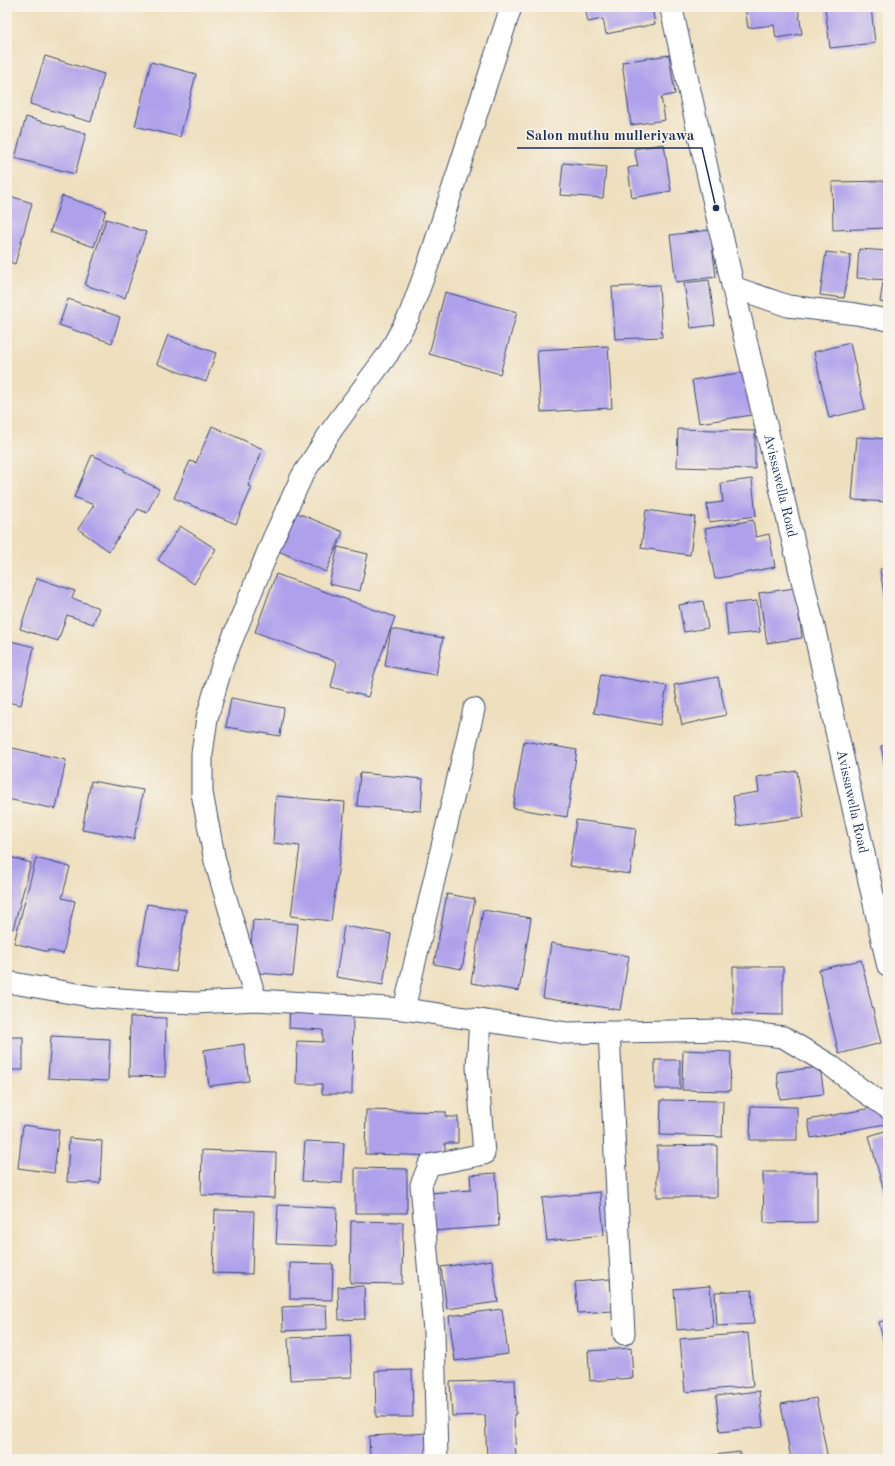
<svg xmlns="http://www.w3.org/2000/svg" width="895" height="1466" font-family="'Old Standard TT',serif">
<style>
.building{fill:#afa0eb}
.lines{fill:none;stroke-linecap:round;stroke-linejoin:round}
.street-casing{stroke:#3b496c;stroke-width:23}
.primary-casing{stroke:#3b496c;stroke-width:24}
.street{stroke:#fff;stroke-width:21}
.primary{stroke:#fff;stroke-width:22}
.labels{text-anchor:middle;dominant-baseline:central;stroke-width:3.5;stroke-linejoin:round;paint-order:stroke}
.street-label{font-size:14px;fill:#1b2f5e;stroke:#f7f3e8}
.leader{fill:none;stroke:#1b2f5e;stroke-width:1.5}
.callout-dot{fill:#1b2f5e;stroke:#f7f3e8;stroke-width:1.5}
.callout-label{font-size:15px;text-anchor:middle;font-weight:bold;fill:#1b2f5e;stroke:#f7f3e8;stroke-width:3.5;stroke-linejoin:round;paint-order:stroke}
</style>
<rect width="100%" height="100%" fill="#f7f3e8"/>
<filter id="ink" filterUnits="userSpaceOnUse"><feTurbulence type="fractalNoise" baseFrequency=".025" numOctaves="2"/><feDisplacementMap in="SourceGraphic" scale="8" xChannelSelector="R" yChannelSelector="G"/><feConvolveMatrix kernelMatrix="1 2 1 2 8 2 1 2 1" color-interpolation-filters="sRGB"/></filter>
<filter id="wash" filterUnits="userSpaceOnUse"><feTurbulence type="fractalNoise" baseFrequency=".012" numOctaves="4" result="noise"/><feDisplacementMap in="SourceGraphic" scale="16" xChannelSelector="R" yChannelSelector="G"/><feGaussianBlur stdDeviation="0.9" result="paint"/><feColorMatrix in="noise" values="0 0 0 0 0 0 0 0 0 0 0 0 0 0 0 0 0 1.4 0 .05"/><feComposite in="paint" operator="in"/></filter>
<g filter="url(#wash)">
<rect width="100%" height="100%" fill="#eedfbe"/>
<g id="blocks">
<g class="building">
<polygon points="585,7 652,7 655,24 606,34 603,19 588,22"/>
<polygon points="745,7 798,7 802,34 776,38 774,25 748,28"/>
<polygon points="825,7 871,7 875,43 830,48"/>
<polygon points="669,55 675,94 661,97 665,120 631,125 622,62"/>
<polygon points="45,56 104,74 91,122 30,104"/>
<polygon points="151,62 196,74 180,137 135,126"/>
<polygon points="26,117 86,134 75,174 15,158"/>
<polygon points="664,144 671,191 632,198 628,168 638,166 634,149"/>
<polygon points="563,163 606,167 603,198 560,195"/>
<polygon points="887,181 888,228 833,230 832,182"/>
<polygon points="7,195 32,203 15,264 7,261"/>
<polygon points="62,196 106,210 94,247 50,232"/>
<polygon points="106,219 146,232 125,298 85,285"/>
<polygon points="710,230 716,277 676,282 670,235"/>
<polygon points="859,249 888,251 888,280 857,278"/>
<polygon points="826,252 851,255 844,298 820,295"/>
<polygon points="709,280 715,325 691,328 684,283"/>
<polygon points="883,282 888,283 888,304 880,302"/>
<polygon points="659,285 662,337 615,339 612,287"/>
<polygon points="445,292 517,312 500,374 429,354"/>
<polygon points="68,299 120,317 112,343 59,325"/>
<polygon points="168,335 216,353 206,382 157,364"/>
<polygon points="850,343 865,409 829,418 814,352"/>
<polygon points="608,346 612,408 541,412 537,350"/>
<polygon points="746,372 752,415 699,423 692,380"/>
<polygon points="212,426 263,449 248,486 252,487 236,524 174,498 190,461 196,463"/>
<polygon points="678,429 755,431 755,469 677,467"/>
<polygon points="857,437 888,439 888,502 852,500"/>
<polygon points="92,455 124,469 124,471 159,489 147,513 138,509 109,551 78,529 94,505 74,497"/>
<polygon points="752,479 756,516 709,522 707,504 723,502 721,483"/>
<polygon points="646,510 695,517 690,555 641,548"/>
<polygon points="293,511 343,532 326,572 276,550"/>
<polygon points="753,520 756,537 769,534 775,567 715,579 705,529"/>
<polygon points="180,526 216,549 194,584 158,560"/>
<polygon points="338,547 368,554 360,591 329,584"/>
<polygon points="888,568 888,602 885,603 880,569"/>
<polygon points="276,574 395,617 374,675 368,697 331,687 337,662 255,632"/>
<polygon points="37,578 75,591 72,598 99,608 93,624 67,615 58,641 20,629"/>
<polygon points="795,588 802,638 767,643 759,593"/>
<polygon points="703,601 708,628 684,632 679,605"/>
<polygon points="757,601 760,632 728,635 725,604"/>
<polygon points="391,629 443,638 436,675 385,666"/>
<polygon points="7,640 34,647 21,705 7,702"/>
<polygon points="601,674 667,686 660,725 594,713"/>
<polygon points="718,677 726,715 682,725 674,685"/>
<polygon points="231,698 284,708 280,736 226,727"/>
<polygon points="524,741 577,750 567,817 513,808"/>
<polygon points="888,744 888,779 887,779 881,746"/>
<polygon points="8,747 66,760 56,809 7,799"/>
<polygon points="797,771 804,817 737,826 733,796 759,792 757,777"/>
<polygon points="360,773 423,779 421,811 357,806"/>
<polygon points="91,781 143,790 134,839 82,830"/>
<polygon points="276,796 345,802 341,849 331,921 291,916 300,846 273,843"/>
<polygon points="576,820 636,828 630,874 569,866"/>
<polygon points="7,856 31,863 13,929 7,927"/>
<polygon points="36,858 70,867 62,898 75,901 63,954 48,950 48,952 14,943"/>
<polygon points="447,894 475,899 462,969 434,964"/>
<polygon points="147,904 186,910 176,972 137,966"/>
<polygon points="483,910 531,918 519,991 471,983"/>
<polygon points="253,920 298,924 293,976 249,972"/>
<polygon points="344,926 391,934 383,985 336,977"/>
<polygon points="551,943 629,956 620,1010 543,998"/>
<polygon points="861,960 881,1043 839,1054 819,970"/>
<polygon points="733,967 783,967 783,1015 733,1014"/>
<polygon points="290,1006 353,1013 352,1094 322,1094 322,1084 296,1084 297,1041 323,1042 323,1030 289,1028"/>
<polygon points="130,1017 166,1018 165,1077 129,1076"/>
<polygon points="51,1036 110,1039 108,1081 48,1078"/>
<rect x="7" y="1037" width="16" height="33"/>
<polygon points="244,1044 249,1081 209,1086 204,1050"/>
<polygon points="683,1050 731,1052 730,1091 682,1090"/>
<rect x="655" y="1060" width="25" height="29"/>
<polygon points="820,1067 824,1094 780,1099 777,1072"/>
<polygon points="661,1100 723,1101 722,1137 660,1135"/>
<polygon points="751,1106 797,1107 797,1140 750,1140"/>
<polygon points="882,1106 885,1124 811,1138 808,1120"/>
<polygon points="366,1110 446,1112 446,1117 458,1117 458,1143 445,1143 445,1156 365,1154"/>
<polygon points="23,1125 59,1130 54,1173 18,1168"/>
<polygon points="888,1130 888,1198 886,1199 869,1136"/>
<polygon points="69,1138 102,1141 100,1183 67,1182"/>
<polygon points="305,1141 344,1143 342,1183 302,1181"/>
<polygon points="717,1145 717,1197 657,1197 657,1146"/>
<polygon points="202,1150 276,1153 275,1198 201,1195"/>
<polygon points="355,1168 407,1169 407,1213 355,1213"/>
<polygon points="763,1172 817,1172 817,1222 764,1223"/>
<polygon points="496,1173 499,1226 432,1231 429,1193 471,1190 470,1175"/>
<polygon points="600,1192 604,1235 547,1241 542,1198"/>
<polygon points="278,1205 337,1208 336,1246 276,1244"/>
<polygon points="215,1210 254,1211 252,1274 213,1273"/>
<polygon points="351,1221 403,1222 402,1284 350,1283"/>
<polygon points="492,1260 498,1302 447,1309 441,1267"/>
<polygon points="290,1263 333,1264 332,1300 290,1299"/>
<polygon points="610,1279 613,1311 578,1313 575,1282"/>
<polygon points="364,1286 365,1319 339,1320 338,1287"/>
<polygon points="710,1286 713,1327 677,1330 674,1289"/>
<polygon points="752,1290 754,1324 717,1326 715,1292"/>
<polygon points="326,1305 327,1329 283,1331 282,1307"/>
<polygon points="502,1309 508,1354 455,1361 449,1316"/>
<polygon points="888,1320 888,1359 887,1359 879,1322"/>
<polygon points="748,1333 753,1386 685,1392 680,1339"/>
<polygon points="350,1335 352,1377 290,1380 288,1338"/>
<polygon points="631,1348 633,1378 590,1381 588,1351"/>
<polygon points="412,1370 413,1417 376,1417 375,1371"/>
<polygon points="515,1380 516,1414 514,1414 516,1459 487,1459 485,1415 452,1416 450,1382"/>
<polygon points="759,1391 763,1427 720,1432 716,1396"/>
<polygon points="816,1398 828,1459 791,1459 781,1404"/>
<polygon points="431,1433 433,1459 370,1459 369,1436"/>
<polygon points="740,1452 741,1459 688,1459 688,1458"/>
</g>
</g>
</g>
<g filter="url(#ink)">
<use href="#blocks" fill-opacity="0" stroke="#3b496c" stroke-width="1"/>
<g class="lines">
<defs>
<g id="street">
<polyline points="733,287 788,306 856,314 888,320"/>
<polyline points="7,982 95,997 146,1001 196,1003 256,1000 404,1009 566,1033 724,1030 783,1037 830,1065 862,1090 888,1108"/>
<polyline points="256,1000 215,861 202,793 202,754 207,718 223,662 273,539 302,476 333,428 388,354 409,316 428,265 511,7"/>
<polyline points="404,1009 474,709"/>
<polyline points="609,1032 624,1334"/>
<polyline points="437,1459 434,1331 421,1185 429,1165 484,1154 477,1067 480,1020"/>
</g>
<g id="primary">
<path id="s1" d="M671,7L733,287L815,633L888,965"/>
</g>
</defs>
<use href="#street" class="street-casing"/>
<use href="#primary" class="primary-casing"/>
<use href="#street" class="street"/>
<use href="#primary" class="primary"/>
</g>
</g>
<g class="labels">
<g class="street-label">
<text stroke="none"><textPath href="#s1" startOffset="491">Avissawella Road</textPath></text>
<text stroke="none"><textPath href="#s1" startOffset="815">Avissawella Road</textPath></text>
</g>
</g>
<path class="leader" d="M716 208L702 148H517"/>
<circle class="callout-dot" cx="716" cy="208" r="4"/>
<g class="callout-label">
<text x="610" y="140">Salon muthu mulleriyawa</text>
</g>
<rect width="895" height="1466" fill="none" stroke="#f7f3e8" stroke-width="24"/>
</svg>
